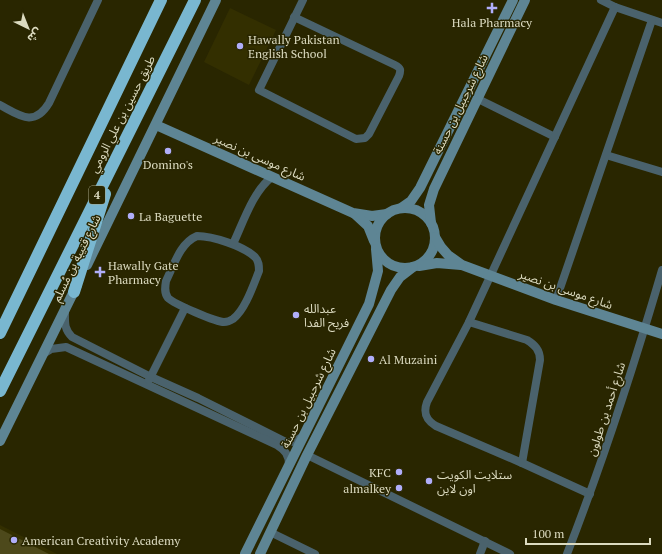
<svg xmlns="http://www.w3.org/2000/svg" width="662" height="554" font-family="'PT Serif','Noto Sans Arabic',serif">
<style>
.built{fill:#332f00}
.green{fill:#4d491b}
.lines{fill:none;stroke-linecap:round;stroke-linejoin:round}
.street{stroke:#4a626c;stroke-width:8}
.secondary{stroke:#5e8594;stroke-width:10}
.highway{stroke:#79b7d0;stroke-width:12}
.poi-dot{fill:#b0aefa;stroke:#292600;stroke-width:1.5}
.labels{text-anchor:middle;dominant-baseline:central;stroke-width:3;stroke-linejoin:round;paint-order:stroke}
.shield{fill:#292600;stroke:#a6a586;stroke-width:1}
.shield-label{font-size:11px;font-weight:bold;fill:#dcdbc0}
.poi-label{font-size:12px;fill:#dcdbc0;stroke:#292600;text-anchor:start}
.street-label{font-size:12px;fill:#dcdbc0;stroke:#292600}
</style>
<rect width="100%" height="100%" fill="#292600"/>
<g class="built">
<polygon points="230,8 276,30 249,85 204,62"/>
<polygon points="0,525 57,554 0,554"/>
</g>
<polygon class="green" points="0,529 49,554 0,554"/>
<g class="lines">
<g class="street">
<polyline points="601,0 615,7 662,23"/>
<path d="M294,17L395,65C401,68 401,70 399,76L369,134L365,138L356,139L259,90L303,0"/>
<polyline points="478,99 555,137"/>
<path d="M0,105C19,115 34,128 49,103L98,0"/>
<polyline points="606,155 662,172"/>
<path d="M197,236C213,236 243,246 255,257C259,261 259,266 259,271C253,286 245,310 233,319C230,321 227,322 224,322C216,322 174,304 168,298C164,293 165,287 166,281C174,265 180,243 197,236Z"/>
<path d="M233,244C243,223 253,191 272,177"/>
<polyline points="556,300 652,20"/>
<path d="M65,312C65,323 64,329 72,337L151,377L198,398L286,442H292L304,436"/>
<path d="M469,322L527,340C535,345 540,350 540,360L522,463"/>
<path d="M43,354L51,349L66,347L277,445C285,450 289,455 289,465"/>
<polyline points="149,380 185,308"/>
<polyline points="307,455 510,554"/>
<path d="M590,494L522,463L436,426C426,420 423,413 427,402L469,322L615,7"/>
<polyline points="270,532 315,554"/>
<polyline points="480,554 485,541"/>
<path d="M567,554C603,461 634,366 662,270"/>
</g>
<g class="secondary">
<polyline points="156,125 353,213 372,216 387,214"/>
<circle cx="405" cy="238" r="30"/>
<polyline points="401,208 411,201 420,188 513,0"/>
<polyline points="355,214 368,226 374,241"/>
<polyline points="431,223 429,205 434,189 525,0"/>
<polyline points="435,237 441,247 448,255 462,265 556,300 662,334"/>
<polyline points="87,265 216,0"/>
<polyline points="419,266 437,263 461,265"/>
<polyline points="0,441 77,285"/>
<polyline points="245,554 369,304 378,271 376,249"/>
<polyline points="260,554 307,455 391,290 400,277 413,267"/>
</g>
<g class="highway">
<polyline points="74,292 105,194"/>
<polyline points="0,333 161,0"/>
<polyline points="0,391 195,0"/>
</g>
</g>
<g class="poi-dot">
<path d="M490 2h4v4h4v4h-4v4h-4v-4h-4v-4h4z"/>
<circle cx="240" cy="46" r="4"/>
<circle cx="168" cy="151" r="4"/>
<circle cx="131" cy="216" r="4"/>
<path d="M98 266h4v4h4v4h-4v4h-4v-4h-4v-4h4z"/>
<circle cx="296" cy="315" r="4"/>
<circle cx="371" cy="359" r="4"/>
<circle cx="399" cy="472" r="4"/>
<circle cx="429" cy="481" r="4"/>
<circle cx="399" cy="488" r="4"/>
<circle cx="14" cy="540" r="4"/>
</g>
<g class="labels">
<rect class="shield" x="89" y="186" width="16" height="18" rx="3"/>
<g class="shield-label">
<text x="97" y="195">4</text>
</g>
<g class="poi-label">
<text x="492" y="22" text-anchor="middle">Hala Pharmacy</text>
<text x="248" y="39">Hawally Pakistan<tspan x="248" dy="14">English School</tspan></text>
<text x="168" y="164" text-anchor="middle">Domino's</text>
<text x="139" y="216">La Baguette</text>
<text x="108" y="265">Hawally Gate<tspan x="108" dy="14">Pharmacy</tspan></text>
<text x="304" y="308">عبدالله<tspan x="304" dy="14">فريح الفدا</tspan></text>
<text x="379" y="359">Al Muzaini</text>
<text x="391" y="472" text-anchor="end">KFC</text>
<text x="437" y="474">ستلايت الكويت<tspan x="437" dy="14">اون لاين</tspan></text>
<text x="391" y="488" text-anchor="end">almalkey</text>
<text x="22" y="540">American Creativity Academy</text>
</g>
<g class="street-label">
<text transform="translate(460 104) rotate(-64)">شارع شرحبيل بن حسنة</text>
<text transform="translate(122 114) rotate(-63)">طريق حسين بن علي الرومي</text>
<text transform="translate(260 157) rotate(24)">شارع موسى بن نصير</text>
<text transform="translate(76 258) rotate(-64)">شارع قتيبة بن مُسلم</text>
<text transform="translate(566 289) rotate(19)">شارع موسى بن نصير</text>
<text transform="translate(308 398) rotate(-64)">شارع شرحبيل بن حسنة</text>
<text transform="translate(606 409) rotate(-72)">شارع أحمد بن طولون</text>
</g>
</g>
<g transform="translate(28 28) rotate(137)" stroke="#292600" stroke-width="3" paint-order="stroke">
<path d="M0-3L7 15L0 10L-7 15Z" fill="#dcdbc0"/>
<text y="-6" font-size="11" font-weight="bold" text-anchor="middle" fill="#dcdbc0">ش</text>
</g>
<path d="M526 538v6h124v-6" fill="none" stroke="#dcdbc0" stroke-width="2"/>
<text x="532" y="538" font-size="12" fill="#dcdbc0" stroke="#292600" stroke-width="3" paint-order="stroke">100 m</text>
</svg>
